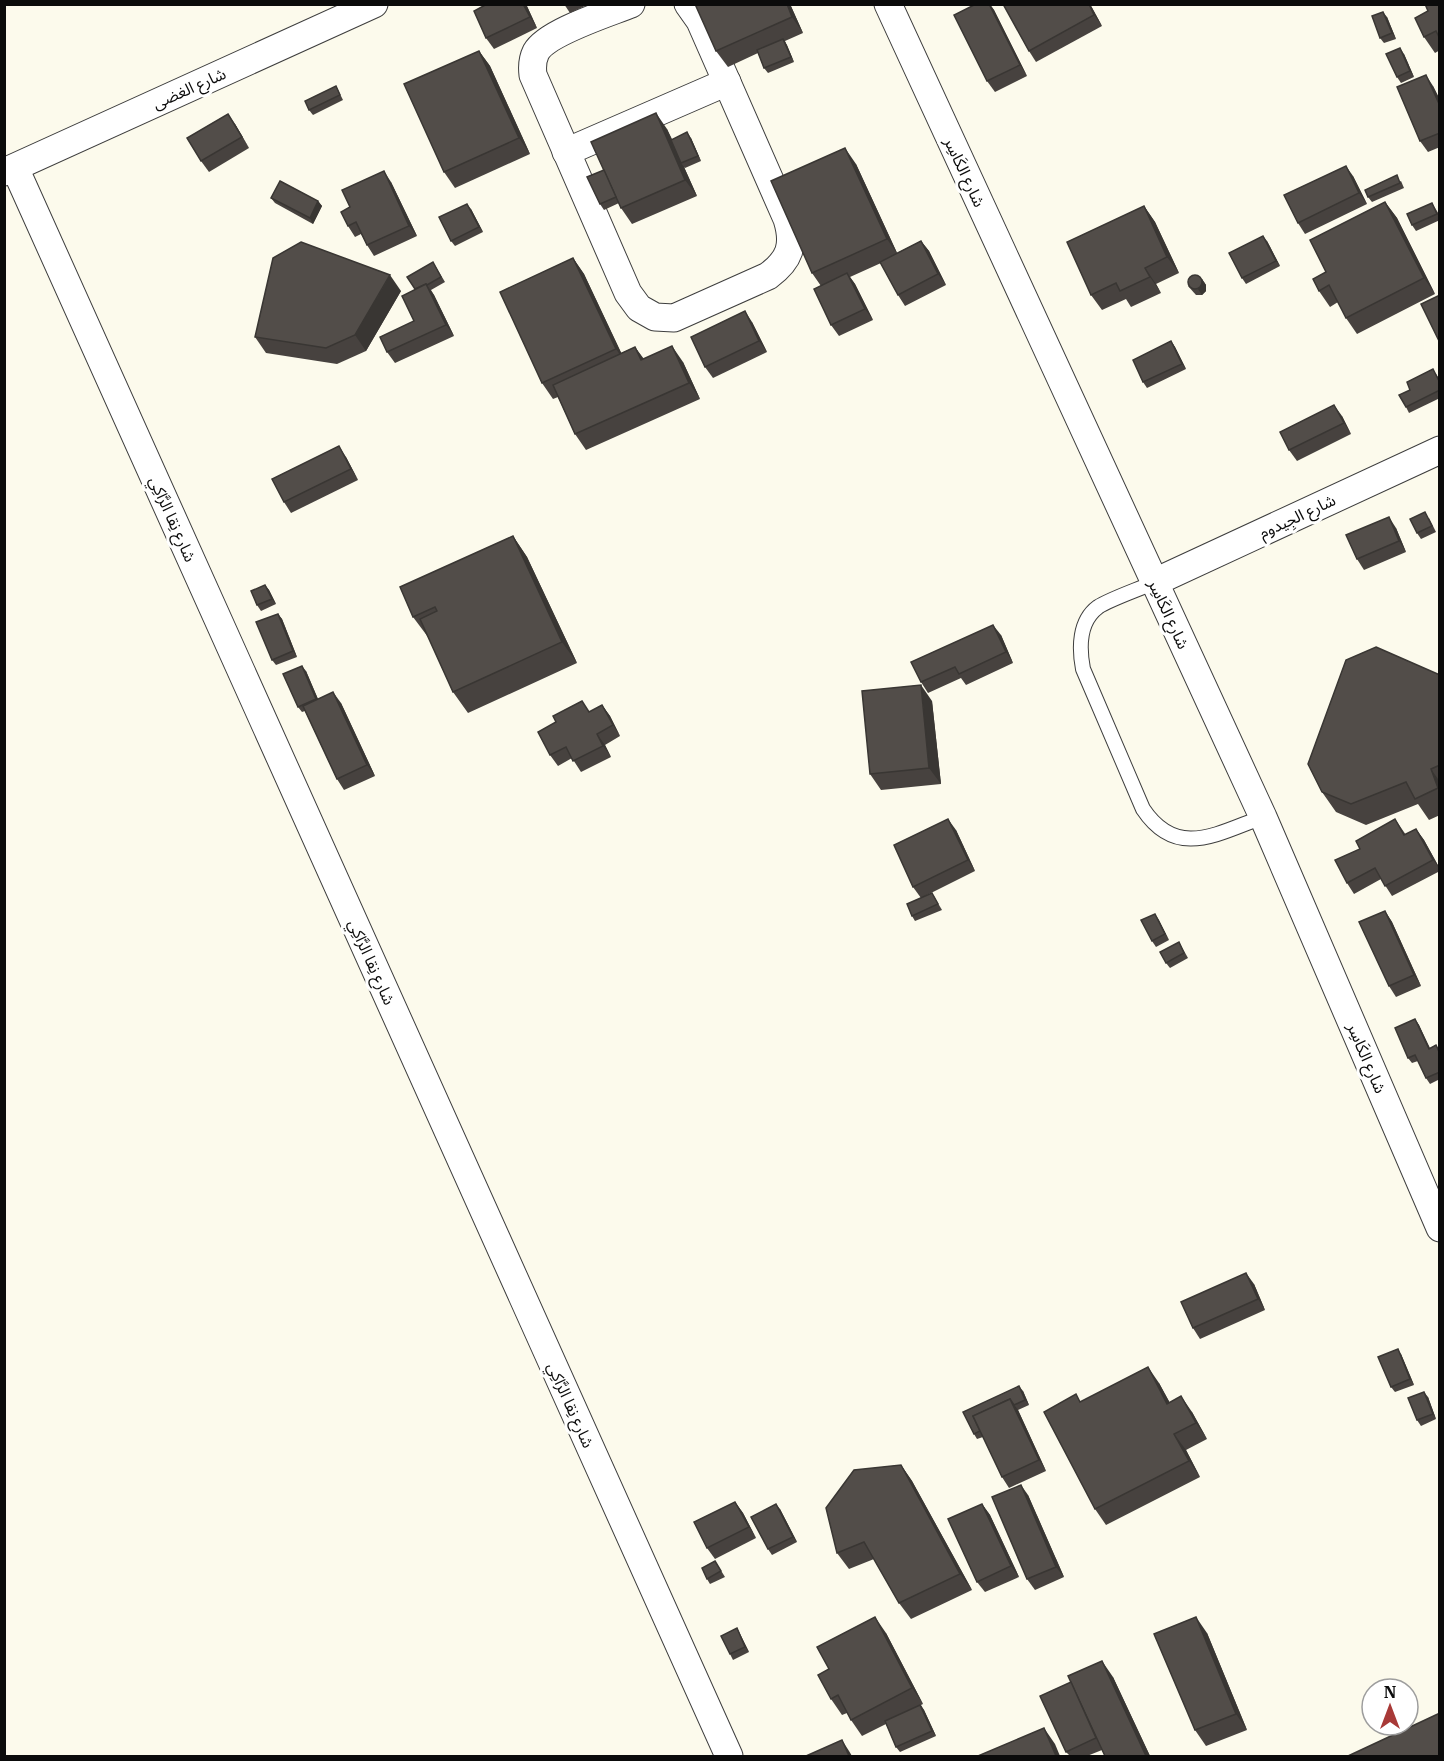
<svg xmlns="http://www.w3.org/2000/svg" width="1444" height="1761" font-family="'IBM Plex Serif','Noto Sans Arabic',serif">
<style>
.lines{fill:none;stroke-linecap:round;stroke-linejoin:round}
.lane-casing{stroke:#3e3e3e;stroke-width:16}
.street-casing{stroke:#3e3e3e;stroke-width:29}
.lane{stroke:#fff;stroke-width:14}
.street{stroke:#fff;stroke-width:27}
.wall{fill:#47423f}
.shaded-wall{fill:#393633}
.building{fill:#524d49;stroke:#393633;stroke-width:1.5}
.labels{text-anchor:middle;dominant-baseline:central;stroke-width:6;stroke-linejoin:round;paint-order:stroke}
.street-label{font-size:16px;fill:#0b0b0b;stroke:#fff}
</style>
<rect width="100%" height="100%" fill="#fcfaec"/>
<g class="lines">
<defs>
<path id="lane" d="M1155,582C1140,589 1110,599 1098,607C1079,621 1079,648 1083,669L1143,809C1177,860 1218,833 1263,817"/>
<g id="street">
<path d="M631,4C609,13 547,32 536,52C532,60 532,67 533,75L628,293L639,308L655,317L674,318L768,276C790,260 795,245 787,219L700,21L688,4"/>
<polyline points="888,4 1263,817 1440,1228"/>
<polyline points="566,152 727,82"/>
<polyline points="15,168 729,1756"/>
<polyline points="4,172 374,4"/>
<polyline points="1155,582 1440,450"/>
</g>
</defs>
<use href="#lane" class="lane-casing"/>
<use href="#street" class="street-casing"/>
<use href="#lane" class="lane"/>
<use href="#street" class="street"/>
</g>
<g class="wall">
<polygon points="526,4 537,28 494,49 486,38"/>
<polygon points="564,4 589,4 570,13"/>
<polygon points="790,4 803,33 785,41 794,62 768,73 764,68 758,53 728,67 716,51"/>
<polygon points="976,4 990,4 994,10 1027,76 995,92 987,81"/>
<polygon points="1003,4 1090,4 1102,26 1036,62 1029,51"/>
<polygon points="1440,4 1440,50 1435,53 1424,37 1428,11"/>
<polygon points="1387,17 1396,39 1384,43 1380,38"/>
<polygon points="479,51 490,66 530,154 455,188 444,172"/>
<polygon points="1404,54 1414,77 1401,83 1397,77"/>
<polygon points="336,86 343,100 313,115 309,110"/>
<polygon points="1433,86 1440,100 1440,147 1428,152 1420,141"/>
<polygon points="235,124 249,148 209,172 201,161"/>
<polygon points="667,129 672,139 691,138 701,161 685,168 684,167 697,196 632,224 621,208 619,203 604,210 600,204 604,170"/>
<polygon points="856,164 897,253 921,241 929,251 946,285 905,306 898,295 881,263 850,277 855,284 873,320 839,336 831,325 821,286 812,273"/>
<polygon points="1353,176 1367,204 1305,234 1298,223"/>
<polygon points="1401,181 1404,188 1372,202 1368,197"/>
<polygon points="391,182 417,236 374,256 367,245 361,234 355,237 348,226 350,207"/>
<polygon points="271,198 318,201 322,206 313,224 275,203"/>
<polygon points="1385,202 1397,218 1435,294 1357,334 1346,318 1338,302 1330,307 1319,291 1326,272"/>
<polygon points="1432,203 1440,216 1440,220 1416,231 1412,225"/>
<polygon points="1144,206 1155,222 1179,273 1156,284 1161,293 1131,307 1126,299 1102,310 1091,295"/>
<polygon points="471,209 483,232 455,246 451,241"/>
<polygon points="1267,241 1280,266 1246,284 1242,278"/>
<polygon points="573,258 584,274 621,353 635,347 644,359 683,362 700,399 586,450 575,434 558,397 553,399 542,383"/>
<polygon points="433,262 445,282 431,290 434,295 454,336 395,363 387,352 414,321"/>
<polygon points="1202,279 1206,285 1206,291 1202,295 1196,295 1188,286"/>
<polygon points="401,291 366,351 337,364 266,353 255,337"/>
<polygon points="752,322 767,352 713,378 705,367"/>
<polygon points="1171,341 1175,347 1186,369 1147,388 1143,382"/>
<polygon points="1436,374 1440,380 1440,398 1409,413 1406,407 1410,390"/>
<polygon points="1342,416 1351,434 1297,461 1289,450"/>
<polygon points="346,457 358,480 291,513 284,502"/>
<polygon points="1429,518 1436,532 1421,539 1417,533"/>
<polygon points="1396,528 1406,552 1364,570 1357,559"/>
<polygon points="513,536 527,557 577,663 468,713 453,692 428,637 413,617"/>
<polygon points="265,585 269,590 276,604 261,611 257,605"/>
<polygon points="278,614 282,619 297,657 276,665 272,660"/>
<polygon points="1001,635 1013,663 966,685 961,678 928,693 921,682"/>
<polygon points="306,671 318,699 341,703 375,776 344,790 337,779 305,711 302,712 298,707"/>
<polygon points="1440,675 1440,815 1429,820 1418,804 1366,825 1336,812 1322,792"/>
<polygon points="932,701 941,784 881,790 870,774"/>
<polygon points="602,705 610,716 620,736 605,745 611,757 581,772 572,758 558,766 550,755 590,712"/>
<polygon points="1395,819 1406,835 1416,829 1424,840 1440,869 1440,871 1392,896 1381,879 1354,894 1347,883 1360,849"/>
<polygon points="956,830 975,871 921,898 913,887"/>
<polygon points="932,893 942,910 915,921 912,916"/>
<polygon points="1385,911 1392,922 1421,986 1396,997 1389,986"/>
<polygon points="1155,914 1169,940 1156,947 1152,941"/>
<polygon points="1179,942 1188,958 1170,968 1166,963"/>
<polygon points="1415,1019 1419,1025 1430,1048 1436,1045 1440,1051 1440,1079 1430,1084 1426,1078 1418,1061 1412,1063 1408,1058"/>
<polygon points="1254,1284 1265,1310 1200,1339 1193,1328"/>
<polygon points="1401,1354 1414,1385 1395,1392 1391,1387"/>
<polygon points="1159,1383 1170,1403 1192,1412 1207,1439 1186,1450 1200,1477 1106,1525 1095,1509 1082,1402"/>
<polygon points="1023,1391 1029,1405 1018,1410 1046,1471 1009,1488 1002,1477 983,1437 977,1439 974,1434"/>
<polygon points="1428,1397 1436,1419 1421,1426 1417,1420"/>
<polygon points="901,1465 912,1481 972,1590 911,1619 899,1603 874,1559 849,1569 837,1553"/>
<polygon points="1028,1495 1064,1577 1035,1590 1027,1579"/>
<polygon points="735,1502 743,1513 756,1538 715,1559 707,1548"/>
<polygon points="982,1504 990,1515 1019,1577 985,1592 977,1582"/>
<polygon points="780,1509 797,1542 772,1555 768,1549"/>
<polygon points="715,1561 725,1577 710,1584 707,1579"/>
<polygon points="737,1628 749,1652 733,1660 730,1654"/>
<polygon points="886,1633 923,1704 921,1705 924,1710 936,1736 900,1752 896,1747 886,1724 862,1736 851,1720 847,1713 842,1715 831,1699 829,1669"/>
<polygon points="1207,1633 1247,1730 1206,1746 1195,1730"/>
<polygon points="1113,1677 1150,1756 1105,1756 1102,1750 1087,1756 1070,1756 1066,1752 1071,1682"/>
</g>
<g class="shaded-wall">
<polygon points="523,4 526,4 537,28 530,17"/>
<polygon points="787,4 790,4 803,33 792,17"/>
<polygon points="989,4 994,10 1027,76 1020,65"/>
<polygon points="1089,4 1090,4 1102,26 1094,15"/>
<polygon points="1383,12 1387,17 1396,39 1392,33"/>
<polygon points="783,39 787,45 794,62 791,57"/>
<polygon points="1400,48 1404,54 1414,77 1410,71"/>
<polygon points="479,51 490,66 530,154 519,138"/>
<polygon points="1426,75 1433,86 1440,100 1440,106"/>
<polygon points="656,113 667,129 682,163 681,163 684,167 697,196 685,180"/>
<polygon points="228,114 235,124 249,148 242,137"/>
<polygon points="687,132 691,138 701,161 698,156"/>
<polygon points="845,148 856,164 898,255 887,239"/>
<polygon points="1346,166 1353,176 1367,204 1359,193"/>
<polygon points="384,171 391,182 417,236 409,226"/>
<polygon points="318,201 322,206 313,224 310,218"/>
<polygon points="1385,202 1397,218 1435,294 1424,278"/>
<polygon points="467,204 471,209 483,232 479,227"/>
<polygon points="1144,206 1155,222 1179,273 1167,257"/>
<polygon points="1263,236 1267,241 1280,266 1276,261"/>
<polygon points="921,241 929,251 946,285 938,274"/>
<polygon points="573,258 584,274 627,365 616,349"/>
<polygon points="1145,268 1156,284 1161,293 1150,277"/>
<polygon points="847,273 855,284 873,320 865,309"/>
<polygon points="390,275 401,291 366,351 355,335"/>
<polygon points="1202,279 1206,285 1206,291 1202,295 1198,289"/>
<polygon points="426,284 434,295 454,336 446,325"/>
<polygon points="745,311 752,322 767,352 759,341"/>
<polygon points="1171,341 1175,347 1186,369 1182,364"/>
<polygon points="672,346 683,362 700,399 689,383"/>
<polygon points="635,347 646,363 641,360"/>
<polygon points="1334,405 1342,416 1351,434 1344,423"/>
<polygon points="339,446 346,457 358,480 351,469"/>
<polygon points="1389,517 1396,528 1406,552 1399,541"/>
<polygon points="513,536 527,557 577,663 562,642"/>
<polygon points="265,585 269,590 276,604 272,599"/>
<polygon points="278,614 282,619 297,657 293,651"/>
<polygon points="993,625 1001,635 1013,663 1006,652"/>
<polygon points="302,666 306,671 320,704 316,699"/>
<polygon points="921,685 932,701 941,784 929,768"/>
<polygon points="333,692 341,703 375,776 367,765"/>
<polygon points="602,705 610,716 620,736 613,725"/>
<polygon points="597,734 605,745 611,757 603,746"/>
<polygon points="1431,769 1440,782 1440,790 1438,788"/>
<polygon points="948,819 956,830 975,871 968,860"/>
<polygon points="1416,829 1424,840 1440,869 1433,860"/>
<polygon points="1385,911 1392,922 1421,986 1414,975"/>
<polygon points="1155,914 1159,920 1169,940 1165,934"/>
<polygon points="1415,1019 1419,1025 1432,1054 1429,1049"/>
<polygon points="1246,1273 1254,1284 1265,1310 1258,1299"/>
<polygon points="1398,1349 1401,1354 1414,1385 1410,1379"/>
<polygon points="1148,1367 1159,1383 1179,1420 1167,1404"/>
<polygon points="1019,1386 1023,1391 1029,1405 1025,1400"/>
<polygon points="1424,1392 1428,1397 1436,1419 1433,1414"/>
<polygon points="1181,1396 1192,1412 1207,1439 1196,1423"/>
<polygon points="1010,1399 1018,1410 1046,1471 1039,1460"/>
<polygon points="1174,1434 1186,1450 1200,1477 1189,1461"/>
<polygon points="901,1465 912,1481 972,1590 960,1574"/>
<polygon points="1021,1485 1028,1495 1064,1577 1056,1567"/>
<polygon points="735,1502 743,1513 756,1538 749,1527"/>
<polygon points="776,1504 780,1509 797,1542 793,1537"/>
<polygon points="982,1504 990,1515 1019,1577 1011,1566"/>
<polygon points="875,1617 886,1633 923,1704 912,1688"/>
<polygon points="1196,1617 1207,1633 1247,1730 1236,1714"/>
<polygon points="737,1628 749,1652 745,1647"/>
<polygon points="1102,1661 1113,1677 1150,1756 1146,1756"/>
<polygon points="920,1705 924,1710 936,1736 932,1731"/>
<polygon points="1044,1728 1055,1744 1060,1756 1056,1756"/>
<polygon points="842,1740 849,1751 852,1756 849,1756"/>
</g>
<g class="building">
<polygon points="487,4 523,4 530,17 486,38 474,11"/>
<polygon points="695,4 787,4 792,17 716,51"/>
<polygon points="976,4 989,4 1020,65 987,81 954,15"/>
<polygon points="1003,4 1089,4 1094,15 1029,51"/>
<polygon points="1425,4 1440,4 1440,39 1436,31 1424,37 1415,18 1428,11"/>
<polygon points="1383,12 1392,33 1380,38 1372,16"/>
<polygon points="783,39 791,57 764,68 757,50"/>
<polygon points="1400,48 1410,71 1397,77 1386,54"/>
<polygon points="479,51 519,138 444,172 404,84"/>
<polygon points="1426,75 1440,106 1440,133 1420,141 1397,87"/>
<polygon points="336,86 340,95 309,110 305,101"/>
<polygon points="656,113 685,180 621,208 591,142"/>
<polygon points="228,114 242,137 201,161 187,138"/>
<polygon points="687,132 698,156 681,163 671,140"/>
<polygon points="845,148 887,239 812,273 771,181"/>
<polygon points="1346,166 1359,193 1298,223 1284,195"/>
<polygon points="604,170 616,197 600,204 587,177"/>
<polygon points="384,171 409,226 367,245 356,222 348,226 341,212 350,207 342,190"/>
<polygon points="1397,175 1400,183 1368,197 1365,190"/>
<polygon points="280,181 318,201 310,218 271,198"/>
<polygon points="1385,202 1424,278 1346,318 1329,285 1319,291 1313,279 1326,272 1310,240"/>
<polygon points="1432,203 1437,214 1412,225 1407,214"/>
<polygon points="467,204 479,227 451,241 439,217"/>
<polygon points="1144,206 1167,257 1145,268 1150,277 1120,291 1116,283 1091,295 1067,242"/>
<polygon points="1263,236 1276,261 1242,278 1229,253"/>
<polygon points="921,241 938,274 898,295 880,262"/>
<polygon points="301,242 390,275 355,335 326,348 255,337 273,258"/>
<polygon points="573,258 616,349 542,383 500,292"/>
<polygon points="433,262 441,277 427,285 426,284 415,289 407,277"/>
<polygon points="847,273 865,309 831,325 814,289"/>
<circle cx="1195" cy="282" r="7"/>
<polygon points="426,284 446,325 387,352 380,337 414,321 402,296"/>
<polygon points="1440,295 1440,343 1421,304"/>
<polygon points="745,311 759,341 705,367 691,337"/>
<polygon points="1171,341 1182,364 1143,382 1133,360"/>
<polygon points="672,346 689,383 575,434 553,385 635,347 641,360"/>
<polygon points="1433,369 1440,383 1440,390 1406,407 1399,395 1410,390 1407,382"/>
<polygon points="1334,405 1344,423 1289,450 1280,432"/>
<polygon points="339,446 351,469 284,502 272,479"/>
<polygon points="1425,512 1432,526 1417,533 1410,519"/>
<polygon points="1389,517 1399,541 1357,559 1346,535"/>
<polygon points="513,536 562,642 453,692 420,619 437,611 435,607 413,617 400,587"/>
<polygon points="265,585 272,599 257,605 251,591"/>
<polygon points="278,614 293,651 272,660 256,622"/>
<polygon points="993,625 1006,652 959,674 955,667 921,682 911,662"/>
<polygon points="1376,647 1440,675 1440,765 1431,769 1438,788 1415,799 1406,782 1351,804 1322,792 1308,764 1346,660"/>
<polygon points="302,666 316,699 298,707 283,674"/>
<polygon points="921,685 929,768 870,774 862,691"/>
<polygon points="333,692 367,765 337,779 303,706"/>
<polygon points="582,701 589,712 602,705 613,725 597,734 603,746 573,761 566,747 550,755 538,732 556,722 553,716"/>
<polygon points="948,819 968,860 913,887 894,845"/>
<polygon points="1395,819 1404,835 1416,829 1433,860 1385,886 1375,868 1347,883 1335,860 1360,849 1356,841"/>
<polygon points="932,893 938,904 912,916 907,904"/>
<polygon points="1385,911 1414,975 1389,986 1359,922"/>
<polygon points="1155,914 1165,934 1152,941 1141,920"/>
<polygon points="1179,942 1184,953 1166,963 1160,952"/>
<polygon points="1415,1019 1429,1049 1436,1045 1440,1054 1440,1072 1426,1078 1415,1055 1408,1058 1395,1028"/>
<polygon points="1246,1273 1258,1299 1193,1328 1181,1302"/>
<polygon points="1398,1349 1410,1379 1391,1387 1378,1357"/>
<polygon points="1148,1367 1167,1404 1181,1396 1196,1423 1174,1434 1189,1461 1095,1509 1044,1412 1076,1394 1080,1402"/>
<polygon points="1019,1386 1025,1400 1014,1405 1010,1399 973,1416 980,1431 974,1434 963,1412"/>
<polygon points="1424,1392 1433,1414 1417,1420 1408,1398"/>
<polygon points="1010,1399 1039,1460 1002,1477 973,1416"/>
<polygon points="901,1465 960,1574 899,1603 864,1542 837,1553 826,1508 854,1470"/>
<polygon points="1021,1485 1056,1567 1027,1579 992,1497"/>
<polygon points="735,1502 749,1527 707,1548 694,1522"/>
<polygon points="776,1504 793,1537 768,1549 751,1517"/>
<polygon points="982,1504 1011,1566 977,1582 948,1519"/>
<polygon points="715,1561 721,1571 707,1579 702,1568"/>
<polygon points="875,1617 912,1688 851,1720 838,1695 831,1699 818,1675 829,1669 817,1647"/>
<polygon points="1196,1617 1236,1714 1195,1730 1154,1634"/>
<polygon points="737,1628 745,1647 730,1654 721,1636"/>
<polygon points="1102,1661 1146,1756 1105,1756 1068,1676"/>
<polygon points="1071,1682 1096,1738 1066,1752 1040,1696"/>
<polygon points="920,1705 932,1731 896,1747 885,1721"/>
<polygon points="1440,1713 1440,1756 1348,1756"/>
<polygon points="1044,1728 1056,1756 978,1756"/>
<polygon points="842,1740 849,1756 806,1756"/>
</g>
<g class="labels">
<g class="street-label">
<text transform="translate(189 88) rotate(-24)">شارع الغضى</text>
<text transform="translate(965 172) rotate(65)">شارع الكَاسِر</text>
<text transform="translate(1297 516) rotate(-25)">شارع الجِيدوم</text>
<text transform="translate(173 519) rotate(66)">شارع نِقا الرَّاكِي</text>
<text transform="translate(1169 614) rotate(65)">شارع الكَاسِر</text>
<text transform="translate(372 962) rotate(66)">شارع نِقا الرَّاكِي</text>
<text transform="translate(1367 1058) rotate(67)">شارع الكَاسِر</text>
<text transform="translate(571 1405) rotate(66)">شارع نِقا الرَّاكِي</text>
</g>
</g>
<rect width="1444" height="1761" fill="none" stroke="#0b0b0b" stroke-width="12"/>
<g transform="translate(1390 1707)"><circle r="28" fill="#ffffff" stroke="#9d9d9d" stroke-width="1.5"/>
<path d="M0-4.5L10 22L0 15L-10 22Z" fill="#a83937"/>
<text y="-9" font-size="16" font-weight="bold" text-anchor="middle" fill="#0b0b0b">N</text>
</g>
</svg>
